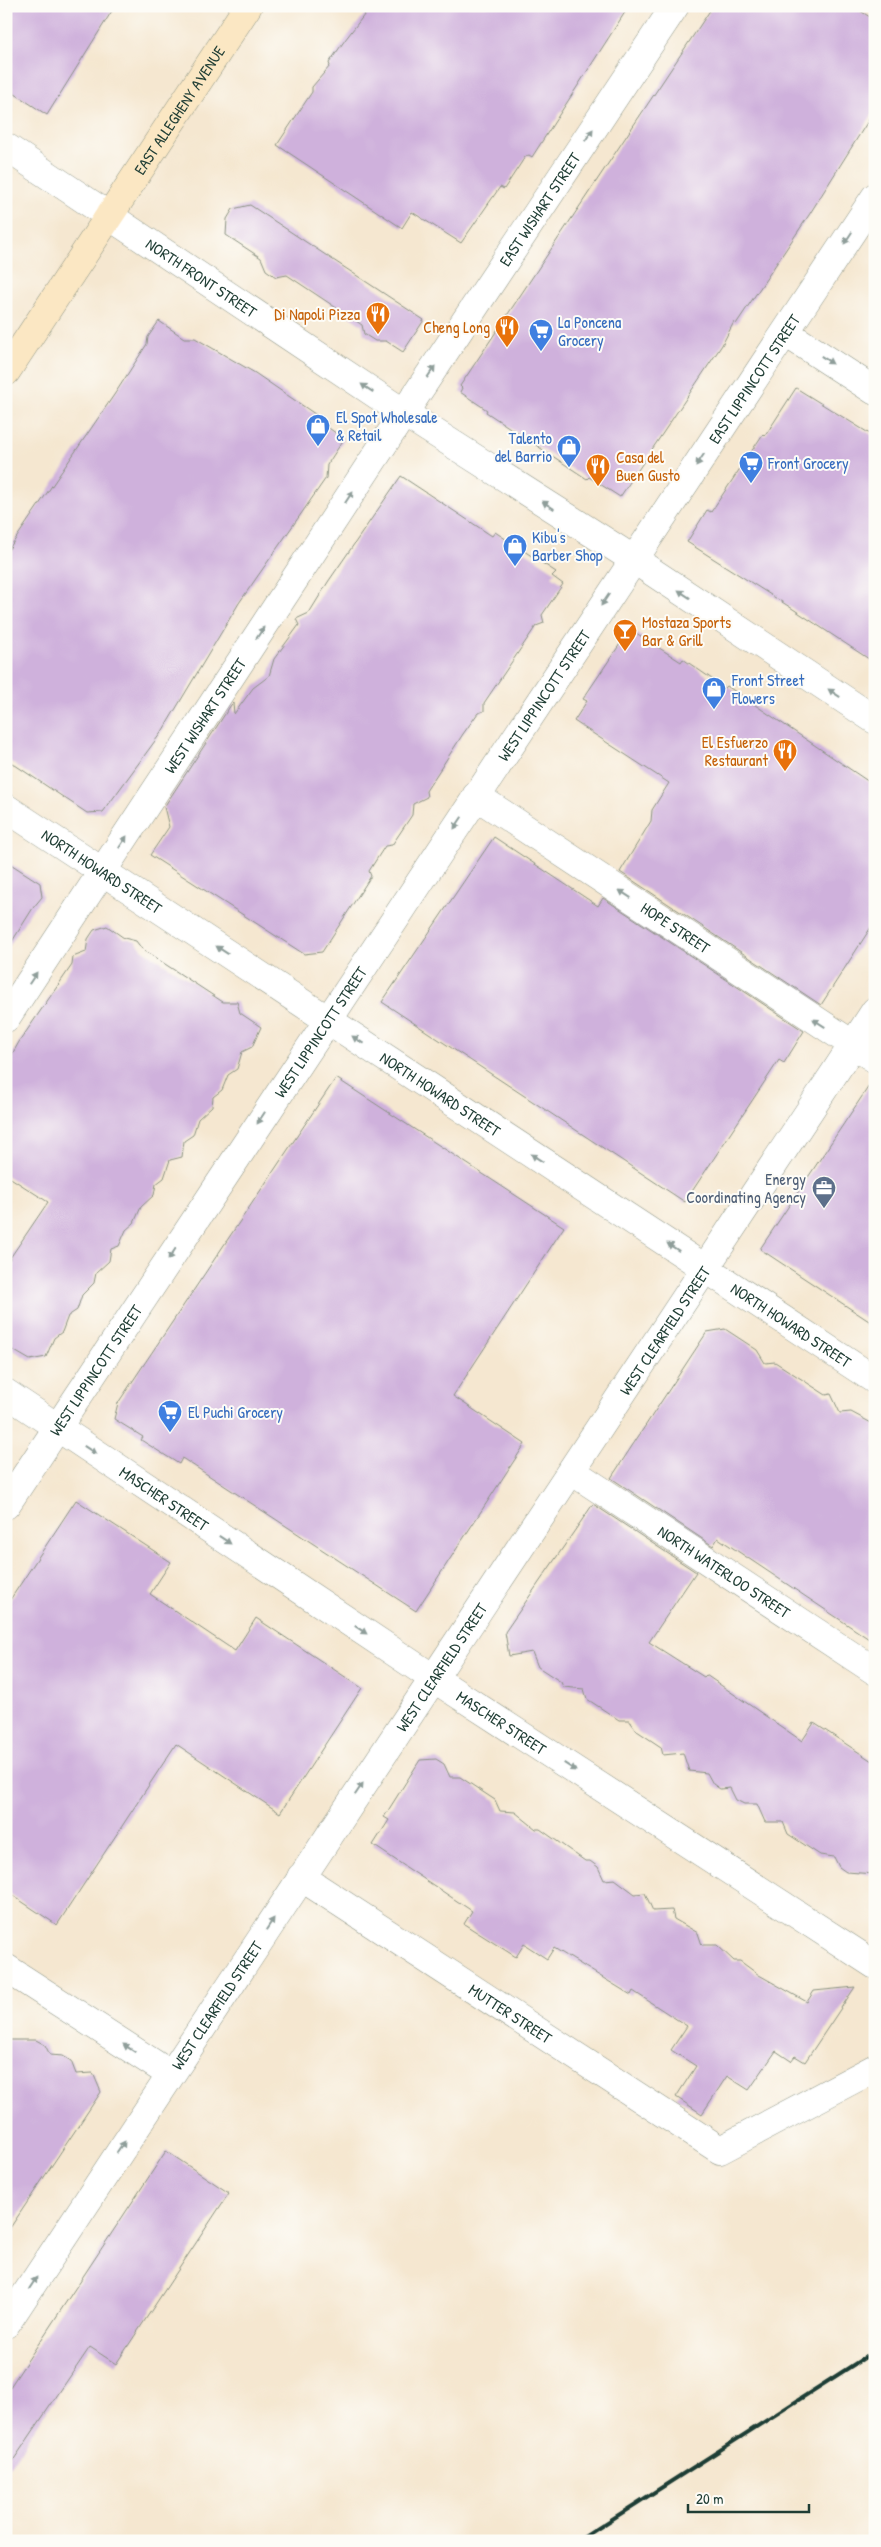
<svg xmlns="http://www.w3.org/2000/svg" width="881" height="2547" font-family="'Patrick Hand',sans-serif">
<style>
.building{fill:#cfb1dc}
.lines{fill:none;stroke-linecap:round;stroke-linejoin:round}
.minor-casing{stroke:#8a9282;stroke-width:29}
.tertiary-casing{stroke:#8a9282;stroke-width:29}
.secondary-casing{stroke:#8a9282;stroke-width:29}
.minor{stroke:#fff;stroke-width:28}
.tertiary{stroke:#fff;stroke-width:28}
.secondary{stroke:#fbe7c3;stroke-width:28}
.rail{stroke:#1f3d34;stroke-width:4}
.oneway{fill:#8f9e9a}
.labels{text-anchor:middle;dominant-baseline:central;stroke-width:4;stroke-linejoin:round;paint-order:stroke}
.street-label{font-size:16px;fill:#1f3d34;stroke:#fdfcf7}
.food-label{font-size:16px;fill:#c56008;stroke:#fdfcf7;text-anchor:end}
.shop-label{font-size:16px;fill:#366cbe;stroke:#fdfcf7;text-anchor:start}
.service-label{font-size:16px;fill:#4e5e75;stroke:#fdfcf7;text-anchor:end}
</style>
<rect width="100%" height="100%" fill="#fdfcf7"/>
<filter id="ink" filterUnits="userSpaceOnUse"><feTurbulence type="fractalNoise" baseFrequency=".02" numOctaves="2"/><feDisplacementMap in="SourceGraphic" scale="10" xChannelSelector="R" yChannelSelector="G"/><feConvolveMatrix kernelMatrix="1 2 1 2 8 2 1 2 1" color-interpolation-filters="sRGB"/></filter>
<filter id="wash" filterUnits="userSpaceOnUse"><feTurbulence type="fractalNoise" baseFrequency=".0096" numOctaves="4" result="noise"/><feDisplacementMap in="SourceGraphic" scale="20" xChannelSelector="R" yChannelSelector="G"/><feGaussianBlur stdDeviation="1.12" result="paint"/><feColorMatrix in="noise" values="0 0 0 0 0 0 0 0 0 0 0 0 0 0 0 0 0 1.4 0 .05"/><feComposite in="paint" operator="in"/></filter>
<g filter="url(#wash)">
<rect width="100%" height="100%" fill="#f5e7d0"/>
<g id="blocks">
<g class="building">
<polygon points="6,6 115,6 47,115 6,88"/>
<polygon points="371,6 629,6 532,157 529,155 525,157 504,189 500,187 461,243 412,212 402,228 277,145 312,92 312,87 330,66 329,63 345,40"/>
<polygon points="713,6 852,6 875,20 875,110 809,215 736,324 734,322 722,345 620,497 589,477 587,479 486,412 487,410 460,392 462,388 460,386"/>
<polygon points="250,205 424,320 403,352 386,341 375,341 364,334 362,325 287,275 276,277 266,270 261,258 226,235 227,219 233,209"/>
<polygon points="159,321 184,338 195,338 255,373 328,423 326,426 344,439 327,465 326,478 239,603 163,730 103,812 87,813 6,759 6,553 116,392 147,344 148,337"/>
<polygon points="796,388 875,437 875,663 793,609 687,542 707,510 711,512 763,434 765,436"/>
<polygon points="401,476 492,536 495,532 556,572 552,576 563,584 542,615 544,623 536,626 484,703 484,711 478,713 463,734 426,791 427,797 413,804 412,815 392,845 385,846 369,871 371,876 322,952 304,954 150,855 169,827 164,807 231,705 233,703 234,714 253,688 269,676 274,659 299,625 296,619 309,613 328,582"/>
<polygon points="633,631 681,662 683,659 725,688 727,686 875,786 875,921 821,1005 620,872 651,821 652,810 669,783 574,721 587,701 583,699 626,635 629,637"/>
<polygon points="494,837 598,906 603,898 804,1031 784,1063 779,1060 685,1202 382,1002"/>
<polygon points="6,861 40,883 42,897 33,908 6,951"/>
<polygon points="107,926 124,938 136,941 142,949 223,1002 237,1002 240,1013 261,1027 252,1047 242,1052 237,1069 228,1075 222,1090 213,1097 212,1106 198,1119 193,1135 184,1141 182,1157 170,1160 164,1178 156,1184 154,1195 141,1207 134,1223 126,1230 119,1246 111,1249 109,1261 96,1273 94,1283 82,1295 77,1310 68,1316 62,1332 54,1338 46,1357 30,1360 6,1346 6,1264 48,1202 6,1175 6,1065 19,1042 72,965 73,957 86,952 88,939 94,930"/>
<polygon points="875,1077 875,1325 760,1249"/>
<polygon points="336,1078 564,1227 453,1396 525,1444 416,1611 182,1458 179,1464 141,1440 143,1437 114,1419 118,1403"/>
<polygon points="725,1329 757,1350 765,1363 775,1362 826,1395 831,1394 840,1413 851,1412 875,1425 875,1643 718,1538 713,1546 611,1478 707,1332"/>
<polygon points="76,1500 171,1562 150,1594 235,1651 256,1618 362,1688 280,1813 176,1744 57,1925 6,1891 6,1606"/>
<polygon points="593,1504 696,1572 649,1642 704,1677 706,1675 802,1741 814,1723 875,1763 875,1874 846,1872 839,1867 834,1857 820,1855 788,1834 783,1822 765,1822 757,1804 744,1804 736,1800 730,1788 720,1789 713,1784 707,1773 689,1771 683,1753 663,1755 661,1747 637,1731 629,1720 619,1720 587,1699 584,1689 563,1687 561,1682 538,1667 532,1652 509,1656 505,1632"/>
<polygon points="436,1759 444,1764 450,1777 460,1777 495,1800 500,1811 515,1812 536,1829 540,1829 585,1861 590,1861 598,1867 604,1880 615,1879 635,1894 645,1893 653,1911 672,1910 674,1919 698,1933 702,1945 717,1945 734,1961 740,1961 759,1975 807,2002 814,1991 855,1987 805,2062 795,2056 791,2061 776,2051 749,2090 727,2076 702,2114 676,2097 696,2066 671,2050 687,2026 633,1991 631,1995 554,1948 547,1959 524,1944 516,1957 464,1924 472,1911 373,1845 389,1820 384,1817 420,1760"/>
<polygon points="6,2040 36,2040 45,2045 50,2055 63,2056 71,2061 76,2074 93,2073 101,2092 6,2234"/>
<polygon points="166,2151 229,2193 116,2364 90,2347 6,2471 6,2393"/>
</g>
</g>
</g>
<g filter="url(#ink)">
<use href="#blocks" fill-opacity="0" stroke="#8a9282" stroke-width="1"/>
<g class="lines">
<defs>
<g id="minor">
<polyline points="786,333 875,391"/>
<path id="s1" d="M476,796L875,1059"/>
<path id="s2" d="M6,808L875,1380"/>
<path id="s3" d="M6,1018L404,413L675,6"/>
<path id="s4" d="M6,1393L433,1678L875,1965"/>
<path id="s5" d="M573,1472L875,1671"/>
<path id="s6" d="M6,1505L875,197"/>
<path id="s7" d="M301,1877L720,2150L875,2068"/>
<polyline points="6,1968 170,2074"/>
<path id="s8" d="M6,2324C295,1885 588,1450 875,1011"/>
</g>
<g id="tertiary">
<path id="s9" d="M6,147L404,413L633,559L875,720"/>
</g>
<g id="secondary">
<path id="s10" d="M6,372L248,6"/>
</g>
</defs>
<use href="#minor" class="minor-casing"/>
<use href="#tertiary" class="tertiary-casing"/>
<use href="#secondary" class="secondary-casing"/>
<use href="#minor" class="minor"/>
<use href="#tertiary" class="tertiary"/>
<use href="#secondary" class="secondary"/>
<polyline class="rail" points="578,2541 875,2351"/>
</g>
<defs><path id="oneway-solid" d="M-6-.8H1V-3.2L6.5 0L1 3.2V.8H-6Z" transform="scale(1.25)"/></defs>
<g class="oneway">
<use href="#oneway-solid" transform="translate(589 135) rotate(-56)"/>
<use href="#oneway-solid" transform="translate(848 238) rotate(123)"/>
<use href="#oneway-solid" transform="translate(827 360) rotate(34)"/>
<use href="#oneway-solid" transform="translate(431 372) rotate(-56)"/>
<use href="#oneway-solid" transform="translate(367 388) rotate(-146)"/>
<use href="#oneway-solid" transform="translate(700 460) rotate(124)"/>
<use href="#oneway-solid" transform="translate(349 497) rotate(-57)"/>
<use href="#oneway-solid" transform="translate(548 505) rotate(-147)"/>
<use href="#oneway-solid" transform="translate(684 594) rotate(-146)"/>
<use href="#oneway-solid" transform="translate(605 600) rotate(124)"/>
<use href="#oneway-solid" transform="translate(260 633) rotate(-57)"/>
<use href="#oneway-solid" transform="translate(834 693) rotate(-146)"/>
<use href="#oneway-solid" transform="translate(458 823) rotate(124)"/>
<use href="#oneway-solid" transform="translate(123 842) rotate(-57)"/>
<use href="#oneway-solid" transform="translate(625 894) rotate(-147)"/>
<use href="#oneway-solid" transform="translate(222 950) rotate(-146)"/>
<use href="#oneway-solid" transform="translate(33 978) rotate(-56)"/>
<use href="#oneway-solid" transform="translate(819 1023) rotate(-147)"/>
<use href="#oneway-solid" transform="translate(358 1040) rotate(-147)"/>
<use href="#oneway-solid" transform="translate(261 1118) rotate(123)"/>
<use href="#oneway-solid" transform="translate(537 1158) rotate(-147)"/>
<use href="#oneway-solid" transform="translate(673 1247) rotate(-147)"/>
<use href="#oneway-solid" transform="translate(172 1254) rotate(123)"/>
<use href="#oneway-solid" transform="translate(90 1450) rotate(34)"/>
<use href="#oneway-solid" transform="translate(225 1540) rotate(34)"/>
<use href="#oneway-solid" transform="translate(361 1630) rotate(34)"/>
<use href="#oneway-solid" transform="translate(570 1767) rotate(33)"/>
<use href="#oneway-solid" transform="translate(359 1789) rotate(-56)"/>
<use href="#oneway-solid" transform="translate(270 1924) rotate(-56)"/>
<use href="#oneway-solid" transform="translate(129 2048) rotate(-147)"/>
<use href="#oneway-solid" transform="translate(121 2147) rotate(-56)"/>
<use href="#oneway-solid" transform="translate(33 2283) rotate(-57)"/>
</g>
</g>
<defs>
<symbol id="restaurant-pin" viewBox="-11 -11 22 30"><path d="M0 17L-7.5 6A9.5 9.5 0 1 1 7.5 6Z" fill="#e8710a" stroke="#fdfcf7"/><path d="M-5-6h1v4h1v-4h1v4h1v-4h1v5L-1.5 .5V6h-2V.5L-5-1ZM5-6V6H3V1.5H1.5Q1.5-4 5-6Z" fill="#fff"/></symbol>
<symbol id="supermarket-pin" viewBox="-11 -11 22 30"><path d="M0 17L-7.5 6A9.5 9.5 0 1 1 7.5 6Z" fill="#3f7fe0" stroke="#fdfcf7"/><path d="M-6-5.5h2.5l.6 2H6L4.5 2H-2.5L-4.4-4H-6ZM-1.5 3.2a1.3 1.3 0 1 0 .1 0ZM3 3.2a1.3 1.3 0 1 0 .1 0Z" fill="#fff"/></symbol>
<symbol id="shop-pin" viewBox="-11 -11 22 30"><path d="M0 17L-7.5 6A9.5 9.5 0 1 1 7.5 6Z" fill="#3f7fe0" stroke="#fdfcf7"/><path d="M-5-2.5h2.3a2.7 3.5 0 0 1 5.4 0H5L5.5 6h-11ZM-1.5-2.5h3a1.5 2.3 0 0 0-3 0Z" fill="#fff"/></symbol>
<symbol id="bar-pin" viewBox="-11 -11 22 30"><path d="M0 17L-7.5 6A9.5 9.5 0 1 1 7.5 6Z" fill="#e8710a" stroke="#fdfcf7"/><path d="M-6-5H6L.8 .8V4.5H3.5V6h-7V4.5H-.8V.8Z" fill="#fff"/></symbol>
<symbol id="office-pin" viewBox="-11 -11 22 30"><path d="M0 17L-7.5 6A9.5 9.5 0 1 1 7.5 6Z" fill="#5c6f8a" stroke="#fdfcf7"/><path d="M-6-3h4V-5.5h4V-3h4V5H-6ZM-1-4.5V-3h2v-1.5ZM-6 0V1H6V0Z" fill="#fff"/></symbol>
</defs>
<g fill-rule="evenodd">
<use href="#restaurant-pin" x="364" y="300" width="28" height="38"/>
<use href="#restaurant-pin" x="493" y="313" width="28" height="38"/>
<use href="#supermarket-pin" x="527" y="317" width="28" height="38"/>
<use href="#shop-pin" x="304" y="412" width="28" height="38"/>
<use href="#shop-pin" x="555" y="433" width="28" height="38"/>
<use href="#supermarket-pin" x="737" y="449" width="28" height="38"/>
<use href="#restaurant-pin" x="584" y="452" width="28" height="38"/>
<use href="#shop-pin" x="501" y="532" width="28" height="38"/>
<use href="#bar-pin" x="611" y="617" width="28" height="38"/>
<use href="#shop-pin" x="700" y="675" width="28" height="38"/>
<use href="#restaurant-pin" x="771" y="737" width="28" height="38"/>
<use href="#office-pin" x="810" y="1174" width="28" height="38"/>
<use href="#supermarket-pin" x="156" y="1398" width="28" height="38"/>
</g>
<g class="labels">
<g class="street-label">
<text stroke="none"><textPath href="#s10" startOffset="314">EAST ALLEGHENY AVENUE</textPath></text>
<text stroke="none"><textPath href="#s3" startOffset="969">EAST WISHART STREET</textPath></text>
<text stroke="none"><textPath href="#s9" startOffset="235">NORTH FRONT STREET</textPath></text>
<text stroke="none"><textPath href="#s6" startOffset="1352">EAST LIPPINCOTT STREET</textPath></text>
<text stroke="none"><textPath href="#s6" startOffset="972">WEST LIPPINCOTT STREET</textPath></text>
<text stroke="none"><textPath href="#s3" startOffset="362">WEST WISHART STREET</textPath></text>
<text stroke="none"><textPath href="#s2" startOffset="115">NORTH HOWARD STREET</textPath></text>
<text stroke="none"><textPath href="#s1" startOffset="239">HOPE STREET</textPath></text>
<text stroke="none"><textPath href="#s6" startOffset="568">WEST LIPPINCOTT STREET</textPath></text>
<text stroke="none"><textPath href="#s2" startOffset="520">NORTH HOWARD STREET</textPath></text>
<text stroke="none"><textPath href="#s2" startOffset="940">NORTH HOWARD STREET</textPath></text>
<text stroke="none"><textPath href="#s8" startOffset="1192">WEST CLEARFIELD STREET</textPath></text>
<text stroke="none"><textPath href="#s6" startOffset="162">WEST LIPPINCOTT STREET</textPath></text>
<text stroke="none"><textPath href="#s4" startOffset="190">MASCHER STREET</textPath></text>
<text stroke="none"><textPath href="#s5" startOffset="181">NORTH WATERLOO STREET</textPath></text>
<text stroke="none"><textPath href="#s8" startOffset="788">WEST CLEARFIELD STREET</textPath></text>
<text stroke="none"><textPath href="#s4" startOffset="595">MASCHER STREET</textPath></text>
<text stroke="none"><textPath href="#s8" startOffset="382">WEST CLEARFIELD STREET</textPath></text>
<text stroke="none"><textPath href="#s7" startOffset="250">MUTTER STREET</textPath></text>
</g>
<g class="food-label">
<text x="360" y="314">Di Napoli Pizza</text>
<text x="490" y="327">Cheng Long</text>
<text x="616" y="457" text-anchor="start">Casa del<tspan x="616" dy="18">Buen Gusto</tspan></text>
<text x="642" y="622" text-anchor="start">Mostaza Sports<tspan x="642" dy="18">Bar &amp; Grill</tspan></text>
<text x="768" y="742">El Esfuerzo<tspan x="768" dy="18">Restaurant</tspan></text>
</g>
<g class="shop-label">
<text x="558" y="322">La Poncena<tspan x="558" dy="18">Grocery</tspan></text>
<text x="336" y="417">El Spot Wholesale<tspan x="336" dy="18">&amp; Retail</tspan></text>
<text x="552" y="438" text-anchor="end">Talento<tspan x="552" dy="18">del Barrio</tspan></text>
<text x="768" y="463">Front Grocery</text>
<text x="532" y="537">Kibu's<tspan x="532" dy="18">Barber Shop</tspan></text>
<text x="732" y="680">Front Street<tspan x="732" dy="18">Flowers</tspan></text>
<text x="188" y="1412">El Puchi Grocery</text>
</g>
<g class="service-label">
<text x="806" y="1179">Energy<tspan x="806" dy="18">Coordinating Agency</tspan></text>
</g>
</g>
<rect width="881" height="2547" fill="none" stroke="#fdfcf7" stroke-width="25"/>
<path d="M688 2504v8h121v-8" fill="none" stroke="#1f3d34" stroke-width="2.5"/>
<text x="696" y="2504" font-size="15" fill="#1f3d34" stroke="#fdfcf7" stroke-width="4" paint-order="stroke">20 m</text>
</svg>
